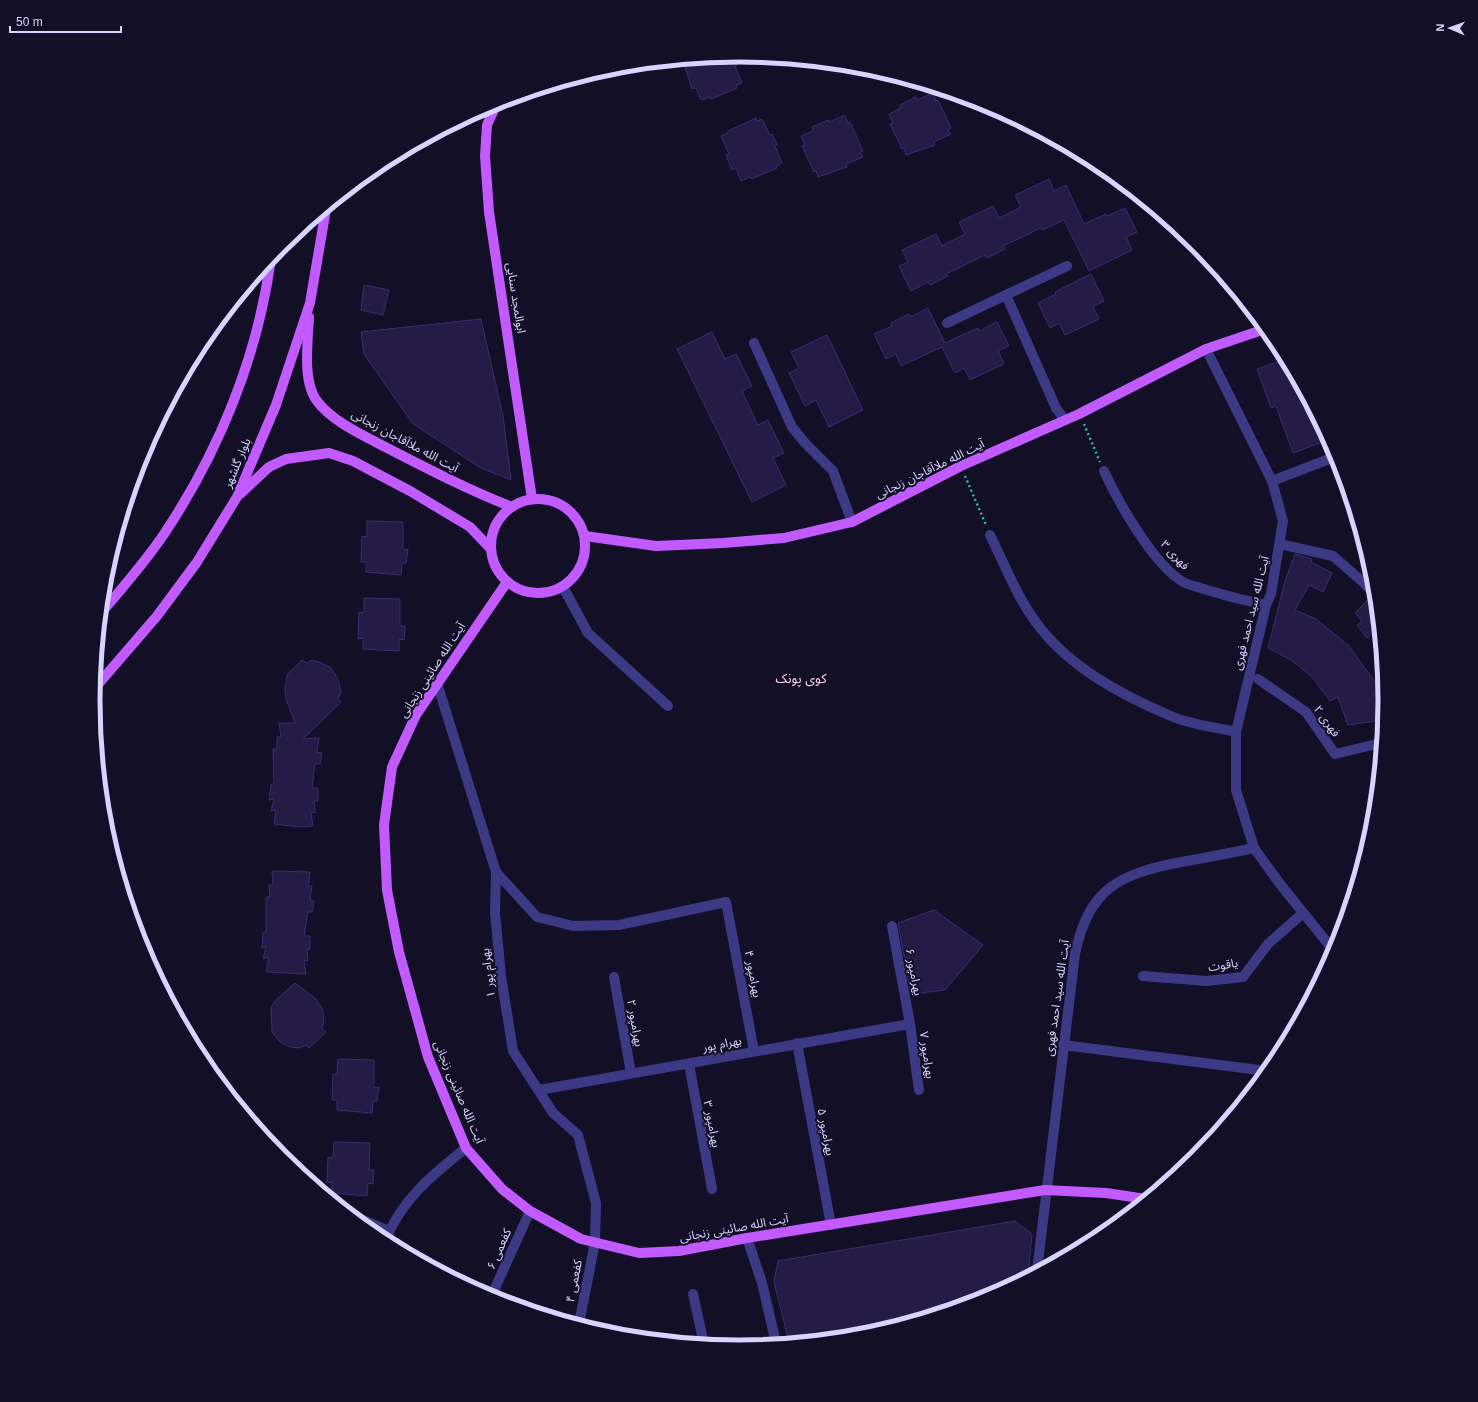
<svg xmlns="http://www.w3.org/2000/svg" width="1478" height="1402" font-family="Arial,'Noto Sans Arabic',sans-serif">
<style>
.building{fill:#241b47;stroke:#3b2d73}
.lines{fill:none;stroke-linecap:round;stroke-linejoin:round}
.path{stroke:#2fb8b0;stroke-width:2.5;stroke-dasharray:2 3;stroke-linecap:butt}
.minor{stroke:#3d3a85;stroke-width:10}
.major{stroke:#c25bff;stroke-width:10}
.labels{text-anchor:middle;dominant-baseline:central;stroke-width:4;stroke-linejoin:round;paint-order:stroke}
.street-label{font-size:12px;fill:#d9d4ff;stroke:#130f26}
.neighbourhood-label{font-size:13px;fill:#ffd6f0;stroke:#130f26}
.rim{fill:none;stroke:#d9d4ff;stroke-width:5}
</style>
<rect width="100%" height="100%" fill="#130f26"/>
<g class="building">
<polygon points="733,56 737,65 735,66 742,83 736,85 737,88 711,99 710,97 701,100 696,88 692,89 683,61"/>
<polygon points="933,93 936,101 938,100 951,128 948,130 951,134 934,142 935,145 906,155 904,148 902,149 890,124 893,123 889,114 901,108 900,105 916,97 917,100"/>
<polygon points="845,115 848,123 850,122 863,151 860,152 863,157 846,164 847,167 818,177 816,171 814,172 802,146 805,145 801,136 813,131 812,127 828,120 829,122"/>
<polygon points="756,118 757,121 762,119 770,135 772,134 777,145 775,146 782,163 776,166 777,168 751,179 750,177 741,181 736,168 732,170 726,155 729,154 721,136 728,133 728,131"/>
<polygon points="1049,179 1054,191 1066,185 1084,224 1106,214 1107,216 1125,208 1137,232 1126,237 1132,250 1089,271 1064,220 1042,230 1041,228 1003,246 1005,249 987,258 985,255 946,274 948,276 930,285 928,282 911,291 899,266 908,262 902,250 936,234 942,246 965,234 959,222 993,206 999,218 1021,207 1015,195"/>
<polygon points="1091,274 1104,301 1093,307 1099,319 1065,335 1059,323 1050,328 1038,303 1056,294 1055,292"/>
<polygon points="364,285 389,290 383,315 361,310"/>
<polygon points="928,308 945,343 978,328 979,331 997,322 1009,346 998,351 1004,364 970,380 964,368 955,373 942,347 901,366 896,354 886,359 874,334 892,326 891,323 909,314 911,317"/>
<polygon points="481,319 503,416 511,480 481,468 413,424 364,354 361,332"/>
<polygon points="712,332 725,359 736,354 752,386 742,391 758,425 768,420 784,453 773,458 786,485 752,502 677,349"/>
<polygon points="827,335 863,410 829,427 816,400 805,406 789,373 799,368 791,352"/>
<polygon points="1285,359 1328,440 1293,453 1276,406 1271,408 1257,369"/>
<polygon points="367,521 403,522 403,550 408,549 406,563 402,563 401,575 366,572 366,562 361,562 362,536 367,537"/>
<polygon points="1295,554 1312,559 1311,562 1332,573 1323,592 1309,585 1295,610 1316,619 1348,645 1384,694 1383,720 1348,725 1338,697 1330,701 1312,677 1291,660 1268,648 1285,581"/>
<polygon points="364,598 400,599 400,626 405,626 404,640 399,639 399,651 363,649 363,638 358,639 359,612 364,613"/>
<polygon points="1368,600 1376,606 1378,630 1367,638 1357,625 1362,621 1355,613"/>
<polygon points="302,660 307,663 312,660 319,662 330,667 335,674 339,682 341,692 338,699 341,702 303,739 319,738 317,752 322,753 320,764 315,764 312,788 318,788 318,801 314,801 315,813 311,812 313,826 299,827 274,824 276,810 271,811 274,799 269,800 271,784 274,784 273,749 277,749 277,737 281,737 279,723 295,723 286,699 285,690 287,675"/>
<polygon points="272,871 310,872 308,886 312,886 310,900 314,901 312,912 308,912 304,936 310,936 310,949 307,949 308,961 304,960 306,974 266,972 269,957 263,959 266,947 262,948 263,932 266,932 266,897 270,897 269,885 273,885"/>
<polygon points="934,910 983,945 945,990 911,994 898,923"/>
<polygon points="295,983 315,998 322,1008 324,1020 322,1029 326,1032 309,1048 307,1045 299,1048 290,1047 280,1042 272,1032 271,1007 276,1000"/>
<polygon points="338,1059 374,1060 374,1088 379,1087 377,1101 373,1101 372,1113 337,1110 337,1100 332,1100 333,1074 337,1075"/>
<polygon points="334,1142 370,1143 369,1170 374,1170 373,1184 368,1183 367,1196 332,1193 332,1182 327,1183 328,1157 333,1158"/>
<polygon points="1015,1221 1032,1234 1028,1276 986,1298 865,1335 789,1342 774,1282 778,1261"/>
</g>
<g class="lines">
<g class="path">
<polyline points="1084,424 1100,462"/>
<polyline points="965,476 986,525"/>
</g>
<g class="minor">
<polyline points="1006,295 1056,408 1065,420"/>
<polyline points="947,323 1067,266"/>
<polyline points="754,343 792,427 805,443 833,471 852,522"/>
<polyline points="1206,349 1272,481 1283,521 1271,594 1266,605 1236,732 1236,790 1254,848 1280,884 1334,951"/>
<path d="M1104,471C1118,502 1154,565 1183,582C1188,585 1195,586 1201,588C1222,595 1243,600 1266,605"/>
<polyline points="1272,481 1337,456"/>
<path d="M990,535C1004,563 1016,595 1035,621C1067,666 1121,695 1171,716C1191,725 1215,727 1236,732"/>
<polyline points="1280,544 1333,556 1364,583 1375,595"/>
<polyline points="563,587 588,633 668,706"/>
<polyline points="1258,679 1306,712 1335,754 1381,743"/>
<polyline points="437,683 496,872 495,913 501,976 513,1051 553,1113 578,1135 596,1203 595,1242 579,1324"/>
<polyline points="496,872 537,917 573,926 619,925 726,902 754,1051"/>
<polyline points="892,926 910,1024 919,1090"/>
<polyline points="1143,976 1206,981 1243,977 1268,944 1303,913"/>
<polyline points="614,977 631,1073"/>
<polyline points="797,1043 831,1225"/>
<polyline points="1063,1045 1267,1071"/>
<polyline points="689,1064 712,1189"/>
<polyline points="539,1090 910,1024"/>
<polyline points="352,1215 389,1231"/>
<polyline points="747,1238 762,1283 776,1343"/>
<path d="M385,1241C402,1199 432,1175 466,1148"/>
<path d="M1037,1271L1075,954C1089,888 1119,874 1181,862C1205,858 1230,853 1254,848"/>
<polyline points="693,1294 704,1344"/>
<polyline points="491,1297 530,1211"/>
</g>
<g class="major">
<polyline points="497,103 487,125 485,156 489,212 532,499"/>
<path d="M309,317C308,340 302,382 317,401C333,423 369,438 393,451C432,471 471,491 512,507"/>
<polyline points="240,494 269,467 286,459 329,453 353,461 410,491 470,527 491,549"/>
<circle cx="538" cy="546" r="47"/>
<polyline points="585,536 656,546 723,543 784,538 852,522 961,466 1079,414 1206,349 1265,329"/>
<polyline points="507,582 416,715 392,767 384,825 387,890 399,952 428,1057 466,1148 502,1189 530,1211 581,1239 639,1253 679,1251 747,1238 1045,1190 1106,1193 1146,1199"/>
<path d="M102,612C123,587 146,561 164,534C219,452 258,356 271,258"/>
<polyline points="94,689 157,616 197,562 237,497 276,405 310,303 326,209"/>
</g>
</g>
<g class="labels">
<g class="street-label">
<text transform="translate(516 298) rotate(81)">ابوالمجد سنایی</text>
<text transform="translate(405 441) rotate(28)">آیت الله ملاآقاجان زنجانی</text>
<text transform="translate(237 463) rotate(-67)">بلوار گلشهر</text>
<text transform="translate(930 469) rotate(-26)">آیت الله ملاآقاجان زنجانی</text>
<text transform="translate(1175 555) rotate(47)">فهری ۳</text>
<text transform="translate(1251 613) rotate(-76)">آیت الله سید احمد فهری</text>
<text transform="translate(432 670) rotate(-57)">آیت الله صائینی زنجانی</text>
<text transform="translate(1327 721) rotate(54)">فهری ۲</text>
<text transform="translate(1223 965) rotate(-9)">یاقوت</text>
<text transform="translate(914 972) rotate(79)">بهرامپور ۶</text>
<text transform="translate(488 973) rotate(-97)">بهرام پور ۱</text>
<text transform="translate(753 974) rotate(79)">بهرامپور ۴</text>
<text transform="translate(1057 998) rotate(-82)">آیت الله سید احمد فهری</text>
<text transform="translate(635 1023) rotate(80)">بهرامپور ۲</text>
<text transform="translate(722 1044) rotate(-11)">بهرام پور</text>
<text transform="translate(927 1055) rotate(82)">بهرامپور ۷</text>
<text transform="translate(459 1092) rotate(67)">آیت الله صائینی زنجانی</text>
<text transform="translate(712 1124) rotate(79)">بهرامپور ۳</text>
<text transform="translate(826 1132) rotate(79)">بهرامپور ۵</text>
<text transform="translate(734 1228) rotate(-10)">آیت الله صائینی زنجانی</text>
<text transform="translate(499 1249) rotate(-66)">کفعمی ۶</text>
<text transform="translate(574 1281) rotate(-79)">کفعمی ۴</text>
</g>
<g class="neighbourhood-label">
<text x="801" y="678">کوی پونک</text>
</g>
</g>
<path d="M0 0H1478V1402H0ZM100 701a639 639 0 1 1 1278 0a639 639 0 1 1-1278 0Z" fill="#130f26" fill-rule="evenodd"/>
<path class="rim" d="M100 701a639 639 0 1 1 1278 0a639 639 0 1 1-1278 0Z"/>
<g transform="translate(1450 28) rotate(272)" stroke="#130f26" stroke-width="3" paint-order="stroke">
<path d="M0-3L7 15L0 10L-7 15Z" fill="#d9d4ff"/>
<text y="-6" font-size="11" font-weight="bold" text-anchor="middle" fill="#d9d4ff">N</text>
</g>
<path d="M10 26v6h111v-6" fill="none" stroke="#d9d4ff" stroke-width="2"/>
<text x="16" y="26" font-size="12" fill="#d9d4ff" stroke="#130f26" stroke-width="3" paint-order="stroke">50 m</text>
</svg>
